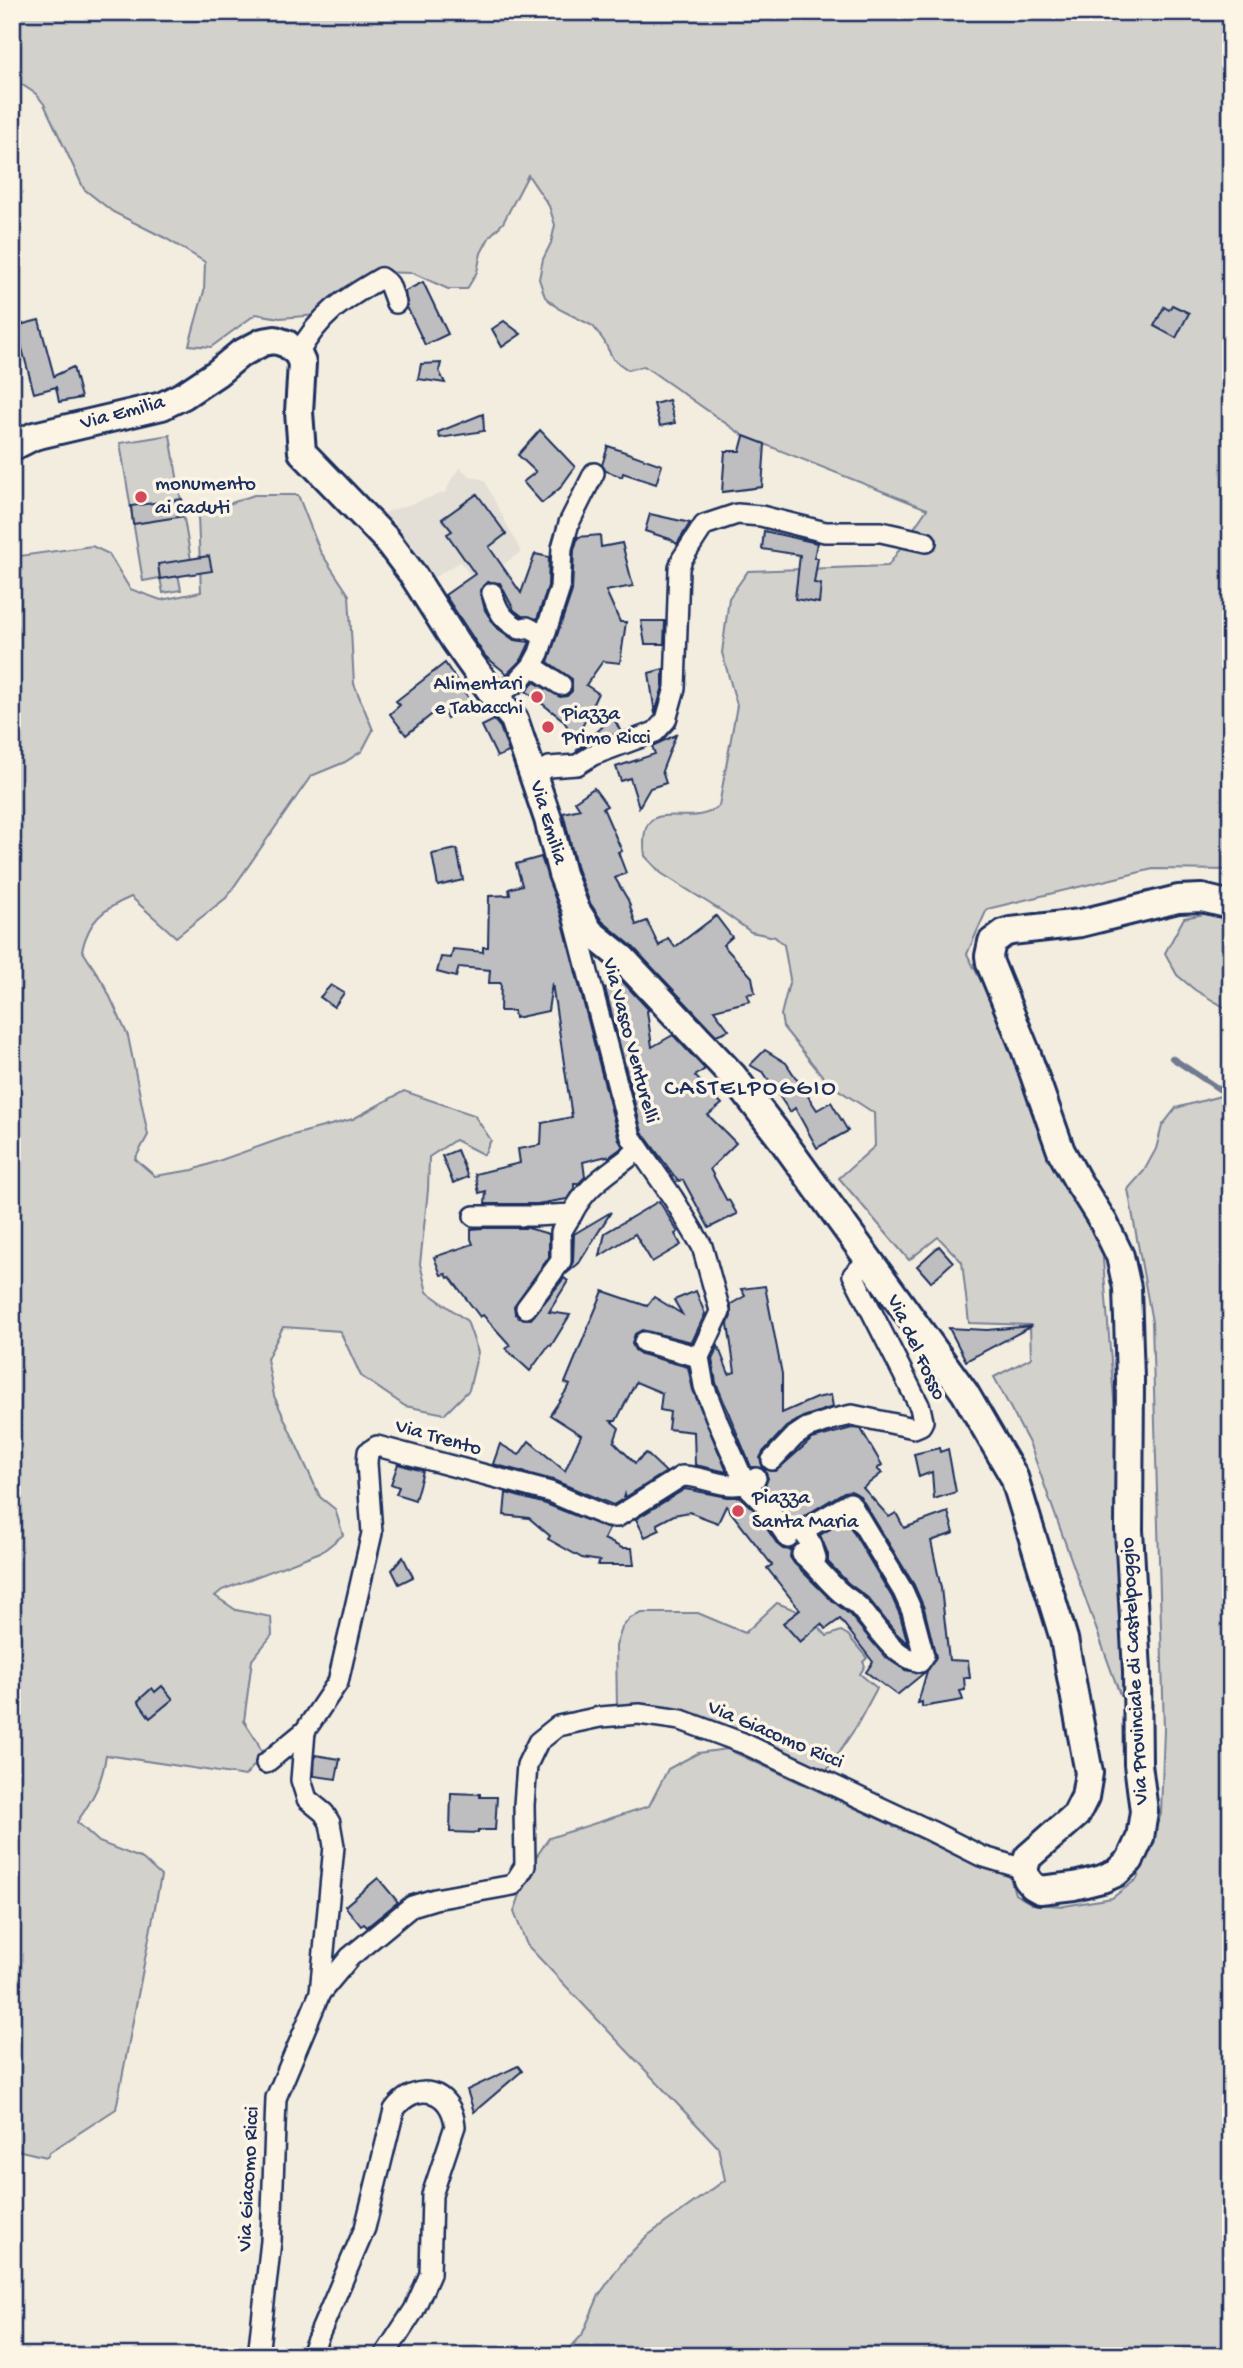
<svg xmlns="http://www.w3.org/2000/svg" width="1243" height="2368" font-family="'Gochi Hand',sans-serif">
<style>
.built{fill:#e3dfd6}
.green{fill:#d3d1cc;stroke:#778095;stroke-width:2}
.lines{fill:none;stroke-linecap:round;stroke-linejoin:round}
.stream{stroke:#707a91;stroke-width:6}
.building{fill:#bebec0;stroke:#1b2f5e;stroke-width:2}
.street-casing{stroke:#1b2f5e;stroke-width:24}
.secondary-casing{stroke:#1b2f5e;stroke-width:32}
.street{stroke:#fcf5e5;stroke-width:19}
.secondary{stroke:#fcf5e5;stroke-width:26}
.poi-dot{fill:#d1495b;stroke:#fcf5e5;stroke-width:2.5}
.labels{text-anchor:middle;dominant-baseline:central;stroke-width:7;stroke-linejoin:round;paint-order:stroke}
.street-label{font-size:21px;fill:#1b2f5e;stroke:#fcf5e5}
.poi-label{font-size:21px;fill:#1b2f5e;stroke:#fcf5e5;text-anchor:start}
.quarter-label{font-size:24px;letter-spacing:2px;fill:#1b2f5e;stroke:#fcf5e5}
</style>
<rect width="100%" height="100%" fill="#f3ede0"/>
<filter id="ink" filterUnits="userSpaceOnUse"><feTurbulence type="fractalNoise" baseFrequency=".0143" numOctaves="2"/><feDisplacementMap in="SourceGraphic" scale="14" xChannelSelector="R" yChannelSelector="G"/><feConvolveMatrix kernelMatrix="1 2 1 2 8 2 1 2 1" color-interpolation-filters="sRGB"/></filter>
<g filter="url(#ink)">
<polygon class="built" points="460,468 470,476 484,480 521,552 476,583 460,562 428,581 398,537 399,534 394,521 386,521 381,514 446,492 452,478"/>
<g class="green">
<path d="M12,12H1231V870L1153,869L987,909L967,954L1099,1209L1140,1730L1119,1692L1030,1445L994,1377L1031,1358L1030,1325L969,1323L962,1262L938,1237L909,1260L839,1178L875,1146L874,1113L828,1083L783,1027L781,1015L790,979L784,945L775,937L751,932L723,912L661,873L645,856C636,788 688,833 719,806L737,705L722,653L729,598L748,571L888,566L927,509L744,436L644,366L628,370L613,359L604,341L593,326L559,309L545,297L539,279L543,259L551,243L555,225L549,206L528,175L503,223L490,236L481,253L477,272L467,289H448L413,273L374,272L318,315L280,318L256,314L211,347L189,345L204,291L205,262L165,238L113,212L84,189L44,104L36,94L12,78Z"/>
<polygon points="170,435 193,572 178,574 181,590 163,593 160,578 143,581 120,443"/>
<path d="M254,495H298L320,551L349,595L354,684L373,730L362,751L345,762L311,776L226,898L176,937L131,897C103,909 89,920 82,950L105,986L128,1036L148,1135L135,1159L155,1176L193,1170L286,1137L353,1119L404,1091L474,1115L491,1140L484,1155L455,1140L429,1157L428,1190L420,1264L427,1292L467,1321L478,1352L469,1390L445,1414L405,1406L361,1376L340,1331L283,1327L267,1359L274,1396L320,1497L335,1509L343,1535L323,1551L222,1590L215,1596L236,1610L271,1617L272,1635L252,1660L244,1721L257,1741L263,1755L245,1776L106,1755C102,1783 93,1799 77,1822L99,1842L143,1859L161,1876L116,2109L50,2152L47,2157L12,2149V557L92,546L109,554L130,589L161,600L201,592L198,515Z"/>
<polygon points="1209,913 1231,920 1231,1011 1195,990 1177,975 1165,953 1184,918"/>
<polygon points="1231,1090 1231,2356 563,2356 582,2335 599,2295 624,2260 647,2236 725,2180 718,2147 527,1945 514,1912 530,1866 549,1838 649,1806 668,1769 698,1753 727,1749 963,1858 1010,1877 1015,1894 1032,1904 1064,1906 1112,1898 1137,1879 1161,1814 1164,1729 1152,1322 1128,1189 1144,1171 1156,1149 1162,1126 1176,1108 1224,1095"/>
<polygon points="777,1603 808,1615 827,1636 841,1631 848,1635 867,1658 863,1662 865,1666 860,1674 877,1688 856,1727 827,1770 687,1718 617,1708 616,1646 622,1628 630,1618 642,1613 698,1613 745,1633"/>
</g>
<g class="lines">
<polyline class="stream" points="1172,1058 1231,1097"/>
</g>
<g class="building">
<polygon points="423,282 448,334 425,345 407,307 405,291"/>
<polygon points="1172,305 1189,313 1176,338 1154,326 1164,307 1169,310"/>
<polygon points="39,320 54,376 73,367 81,398 59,402 56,387 34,393 16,326"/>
<polygon points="504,321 521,334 502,347 492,329"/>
<polygon points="441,363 439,371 445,383 418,379 421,364"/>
<polygon points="669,400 675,423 660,426 654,404"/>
<polygon points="483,414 484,431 440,438 438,432"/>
<polygon points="540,430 575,467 560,488 542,503 523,482 536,472 518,455"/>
<polygon points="744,436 765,444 762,487 722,492 725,451 740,451"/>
<polygon points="608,446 662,465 656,484 623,473 622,477 606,471 602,465"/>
<polygon points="477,494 506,534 489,547 521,593 535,554 549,557 548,586 537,619 522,616 514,610 500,583 487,582 480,590 485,610 496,627 514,640 530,642 522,659 507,674 485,656 445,595 475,574 447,534 452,531 442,519"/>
<polygon points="182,499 185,516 133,524 131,506"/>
<polygon points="650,514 690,523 677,544 670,539 645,531"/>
<polygon points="764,531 817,543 814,558 818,558 814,583 821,584 819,603 795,599 800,555 762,549"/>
<polygon points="600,535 601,547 622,543 633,586 606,591 620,622 626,622 620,663 603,661 586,685 598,693 576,740 563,720 526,691 534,682 560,697 567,696 572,691 572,679 548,662 572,591 574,550 578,537"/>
<polygon points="209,556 212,571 160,579 158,564"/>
<polygon points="641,621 665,621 664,644 645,644"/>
<polygon points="445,663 470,700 447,718 440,708 406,735 390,714 400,705 396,701"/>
<polygon points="663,669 663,686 655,714 649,673"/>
<polygon points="613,717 621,732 588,744 576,751"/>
<polygon points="494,720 500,727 509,752 497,757 482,726"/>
<polygon points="676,735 662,771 666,783 650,788 639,807 630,778 621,781 616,767 655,754 652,746"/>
<polygon points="594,788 607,806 603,808 622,851 618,852 626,873 615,878 628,900 636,925 647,921 659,946 668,938 675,947 716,916 732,937 723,945 752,977 755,993 747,994 750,1001 714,1010 729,1030 716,1035 633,947 602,921 590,903 577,869 563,813 580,809 575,801"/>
<polygon points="457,849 463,880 438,886 432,854"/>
<polygon points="541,857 561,915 619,1140 623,1147 609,1157 607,1156 583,1162 585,1177 578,1184 574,1184 574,1188 567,1199 537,1204 485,1204 486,1191 479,1193 475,1174 520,1163 518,1149 541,1145 542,1123 572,1117 552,983 548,1011 515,1018 514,1011 500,1011 501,983 489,983 490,970 459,967 456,977 437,972 441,957 451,958 453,949 483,952 483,947 488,947 489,896 510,895 509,889 522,885 516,864"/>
<polygon points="622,981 649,1010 647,1011 652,1047 673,1035 705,1069 695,1076 722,1104 708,1115 736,1143 710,1169 727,1201 729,1200 737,1214 709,1228 683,1180 678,1181 642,1132 605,988"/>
<polygon points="331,985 344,993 334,1007 320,997"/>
<polygon points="765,1050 786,1063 817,1110 831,1102 848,1131 817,1148 795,1108 790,1112 764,1073 750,1065"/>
<polygon points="457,1150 468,1177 453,1183 442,1156"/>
<polygon points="659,1201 678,1232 675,1234 681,1245 652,1262 635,1234 600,1256 605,1233"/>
<polygon points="611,1212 579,1263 566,1274 573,1262 574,1234"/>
<polygon points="483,1228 528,1228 549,1234 549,1257 514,1306 515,1313 519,1318 531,1319 564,1278 568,1281 549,1312 570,1315 551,1346 549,1345 530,1371 506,1349 510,1345 483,1315 480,1317 450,1277 448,1278 446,1274 441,1275 434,1257 473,1244 471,1239 471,1229"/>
<polygon points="939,1246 953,1262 931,1282 917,1266"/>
<polygon points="765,1286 782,1374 782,1413 816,1398 831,1395 833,1407 803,1417 786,1427 763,1452 760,1458 763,1468 751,1467 716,1383 712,1359 718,1346 729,1374 735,1372 728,1324 731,1316 731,1304 745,1296 741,1289"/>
<polygon points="603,1291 647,1306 654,1297 682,1314 674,1300 696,1291 705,1314 692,1342 642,1330 635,1334 632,1344 635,1350 641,1354 688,1367 693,1390 727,1472 695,1465 694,1432 668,1429 670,1412 660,1410 662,1393 636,1382 616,1421 611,1421 619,1428 614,1442 635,1463 646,1453 666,1472 626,1497 625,1494 623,1499 613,1505 553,1480 493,1464 500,1444 519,1455 529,1441 565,1471 581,1435 550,1415 570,1385 565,1383"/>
<polygon points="1032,1326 966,1361 949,1328 987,1330"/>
<polygon points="852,1428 861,1429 882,1465 877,1469 882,1473 863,1488 889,1517 896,1513 904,1528 948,1512 954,1533 931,1541 941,1588 949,1660 968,1661 970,1678 964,1678 965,1690 960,1691 963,1700 922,1707 922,1702 918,1703 927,1671 936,1657 924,1608 914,1585 860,1496 851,1491 844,1492 793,1523 765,1486 768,1478 764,1469 776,1471 812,1439"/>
<polygon points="939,1448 940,1452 948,1449 956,1492 934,1499 932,1472 919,1477 914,1454"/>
<polygon points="398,1464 423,1471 415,1500 396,1494 399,1487 391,1484"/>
<polygon points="685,1489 727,1497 740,1497 755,1511 778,1545 783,1549 791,1550 790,1557 794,1563 827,1596 850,1615 885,1657 905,1670 924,1673 897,1695 866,1672 873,1662 840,1619 826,1629 821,1624 800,1642 783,1623 800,1610 767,1568 772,1565 726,1506 718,1523 689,1512 674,1515 657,1524 660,1530 645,1537 636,1519"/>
<polygon points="506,1493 546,1504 609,1529 604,1539 622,1548 632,1548 634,1565 598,1565 600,1561 582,1558 548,1539 550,1536 529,1518 504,1515"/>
<polygon points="846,1520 892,1597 900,1615 908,1644 896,1633 868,1598 848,1583 828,1562 828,1554 820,1535"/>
<polygon points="403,1557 413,1577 399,1584 392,1570"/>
<polygon points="162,1686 173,1699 150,1718 138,1701 152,1688 155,1692"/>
<polygon points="315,1755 340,1759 336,1779 314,1776"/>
<polygon points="451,1793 480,1794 480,1797 497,1797 495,1830 478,1830 478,1833 450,1832"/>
<polygon points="378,1878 398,1902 367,1927 364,1924 361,1926 345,1906"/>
<polygon points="518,2066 522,2071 474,2112 467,2090"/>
</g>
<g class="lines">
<defs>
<g id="street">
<path d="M298,354C320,314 343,300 381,278L389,284L396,303"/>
<path d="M492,593C498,612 503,620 520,629L527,627L544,636"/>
<polyline points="532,666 561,685"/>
<polyline points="495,697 517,682 532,666 539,653 560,588 562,548 569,523 594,473"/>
<polyline points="532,774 549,767 577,765 593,755 655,732 666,720 675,688 679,568 682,559 704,525 737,514 761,516 825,532 881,532 926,542"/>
<polyline points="573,915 631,1137 673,1198 702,1246 719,1307 720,1312 699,1357 704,1386 717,1420 746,1485 764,1503 788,1538"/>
<path d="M474,1216H534L572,1214C589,1181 613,1172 639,1149"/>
<polyline points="526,1308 561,1261 561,1232 572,1214"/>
<polyline points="644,1342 699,1357"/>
<polyline points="772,1460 795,1436 807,1428 834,1419 852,1415 914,1428 921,1425 923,1421 920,1407 853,1275 869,1260"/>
<path d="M802,1554C816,1565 826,1580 840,1592C847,1598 855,1602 861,1609C878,1629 893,1657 920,1662L924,1656L912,1611L903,1591L850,1503L802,1531L812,1545L816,1558L813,1562"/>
<polyline points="305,1731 301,1780 307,1799 324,1813 330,1823 334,1846 320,1993"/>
<path d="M266,1763L305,1731L338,1682L372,1533L367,1463L368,1452L377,1446L550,1492L608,1517H617L682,1476C709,1476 731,1495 756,1478"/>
<polyline points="258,2356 271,2241 276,2098 320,1993 350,1957 412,1906 435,1899 513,1885 525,1866 524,1805 527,1765 538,1742 558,1726 600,1717 639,1714 681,1720 743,1743 931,1831 981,1856 1024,1869"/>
<path d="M310,2356L365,2228L394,2110C415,2080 452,2089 455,2126L432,2195L430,2274L414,2310L384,2356"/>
</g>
<polyline id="secondary" points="12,447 34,436 162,406 184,395 217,373 240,354 263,342 275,340 287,344 298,354 302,363 299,412 302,452 386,539 413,575 455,641 495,697 514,719 548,819 562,874 576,910 590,932 622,958 733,1076 780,1137 965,1393 1014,1477 1064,1639 1089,1773 1085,1797 1076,1815 1028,1857 1024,1869 1027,1879 1033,1886 1040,1890 1074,1886 1102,1879 1116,1873 1130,1860 1140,1838 1144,1811 1138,1764 1137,1671 1129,1530 1130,1379 1127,1288 1120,1256 1104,1223 1077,1180 1061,1151 1025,1049 990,963 989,956 992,942 1004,933 1011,931 1081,923 1178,899 1202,898 1231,905"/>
</defs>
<use href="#street" class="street-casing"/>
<use href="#secondary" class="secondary-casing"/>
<use href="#street" class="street"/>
<use href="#secondary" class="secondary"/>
</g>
</g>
<g class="poi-dot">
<circle cx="141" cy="497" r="7"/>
<circle cx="537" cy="697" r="7"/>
<circle cx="548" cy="727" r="7"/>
<circle cx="738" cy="1511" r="7"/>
</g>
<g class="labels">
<g class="street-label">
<text transform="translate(123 414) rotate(-15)">Via Emilia</text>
<text transform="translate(547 823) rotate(73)">Via Emilia</text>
<text transform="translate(629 1041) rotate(75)">Via Vasco Venturelli</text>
<text transform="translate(915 1348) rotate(65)">Via del Fosso</text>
<text transform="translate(438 1439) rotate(16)">Via Trento</text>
<text transform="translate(1136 1671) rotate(-93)">Via Provinciale di Castelpoggio</text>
<text transform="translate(775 1736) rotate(23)">Via Giacomo Ricci</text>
<text transform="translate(250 2179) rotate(-87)">Via Giacomo Ricci</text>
</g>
<g class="poi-label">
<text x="155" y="485">monumento<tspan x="155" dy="24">ai caduti</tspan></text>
<text x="523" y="685" text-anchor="end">Alimentari<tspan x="523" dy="24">e Tabacchi</tspan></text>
<text x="562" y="715">Piazza<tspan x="562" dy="24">Primo Ricci</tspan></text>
<text x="752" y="1499">Piazza<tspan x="752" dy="24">Santa Maria</tspan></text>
</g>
<g class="quarter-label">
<text x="751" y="1089">CASTELPOGGIO</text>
</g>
</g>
<rect width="1243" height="2368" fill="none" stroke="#fcf5e5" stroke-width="42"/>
<rect x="21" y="21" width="1201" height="2326" fill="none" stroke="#1b2f5e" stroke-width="2.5" filter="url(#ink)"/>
</svg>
